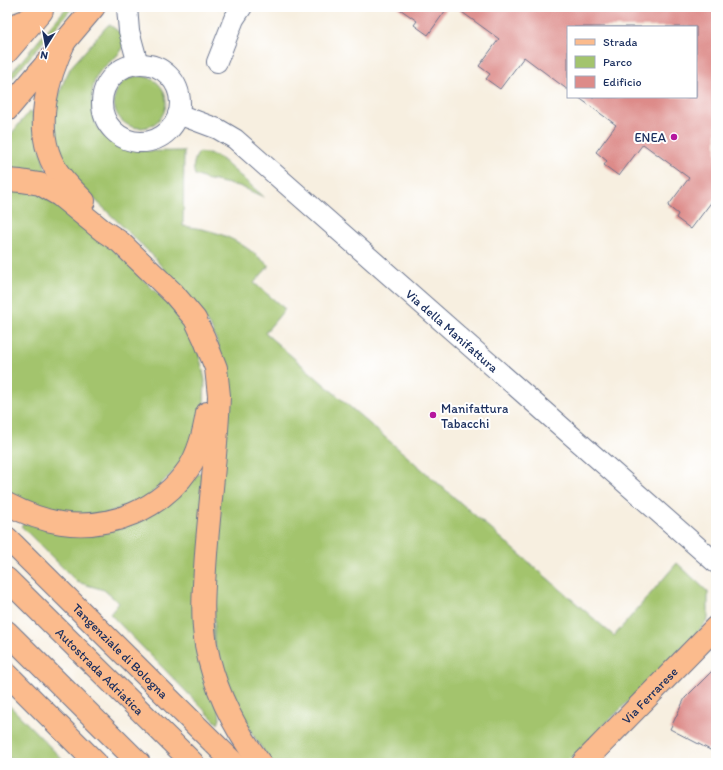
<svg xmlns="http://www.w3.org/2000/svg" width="723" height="770" font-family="Itim,sans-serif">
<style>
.green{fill:#a3c46d;stroke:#5f7a66}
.building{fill:#dd8b89}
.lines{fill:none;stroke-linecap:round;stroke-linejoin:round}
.minor-casing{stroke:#68728c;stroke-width:22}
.major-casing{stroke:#68728c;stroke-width:24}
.highway-casing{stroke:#68728c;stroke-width:24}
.minor{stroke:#fff;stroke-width:20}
.major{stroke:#fbbb8d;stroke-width:22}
.highway{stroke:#fbbb8d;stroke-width:22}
.poi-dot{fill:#b5179e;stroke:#fff;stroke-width:1.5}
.labels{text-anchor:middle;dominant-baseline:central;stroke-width:4;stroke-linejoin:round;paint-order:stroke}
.poi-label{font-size:13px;fill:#1b2f5e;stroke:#fff;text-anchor:end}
.street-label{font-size:13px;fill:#1b2f5e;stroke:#fff}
</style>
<rect width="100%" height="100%" fill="#fff"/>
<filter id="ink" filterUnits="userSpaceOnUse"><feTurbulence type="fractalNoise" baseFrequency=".025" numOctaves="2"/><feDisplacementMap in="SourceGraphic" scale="8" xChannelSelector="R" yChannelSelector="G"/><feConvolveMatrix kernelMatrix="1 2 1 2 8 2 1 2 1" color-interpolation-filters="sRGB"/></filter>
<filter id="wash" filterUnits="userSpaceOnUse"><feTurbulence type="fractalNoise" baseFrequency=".012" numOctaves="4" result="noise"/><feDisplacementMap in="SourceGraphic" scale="16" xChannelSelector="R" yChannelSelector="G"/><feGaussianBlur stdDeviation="0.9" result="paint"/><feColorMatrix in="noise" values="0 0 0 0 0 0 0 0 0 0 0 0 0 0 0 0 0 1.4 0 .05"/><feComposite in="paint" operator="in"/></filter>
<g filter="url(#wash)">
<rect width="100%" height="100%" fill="#f7efe0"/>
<g class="green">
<polygon points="67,7 73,7 7,84 7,78"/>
<path d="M108,25H110L123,35C123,38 124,42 124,44C123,55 104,64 98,74C92,83 92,96 92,106C96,157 148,151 184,151L183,226C222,231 240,240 269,266L254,283L285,309L265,333L614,636L677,563L708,592V620L696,634L566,763H272L252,734L226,684L214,641L219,347L211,327L153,256L84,189L62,161L55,137V99L58,98L64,81L71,67Z"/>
<circle cx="140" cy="102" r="26"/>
<polygon points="29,112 32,112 34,114 46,172 44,173 26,169 7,168 7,139"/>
<path d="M199,152L211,154L220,158L264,197L239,186L205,179L195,175C192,167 194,159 199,152Z"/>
<polygon points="7,190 37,192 93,229 179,315 188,328 199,354 205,380 204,405 185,460 147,498 98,516 58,513 7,494"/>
<polygon points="199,473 202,473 202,500 220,719 218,724 110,614 119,603 104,590 77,582 21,526 24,523 64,533 195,477"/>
<polygon points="7,703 66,763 37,763 7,758"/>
</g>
<g id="blocks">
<g class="building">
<polygon points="397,7 448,7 428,35 414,25 417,21"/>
<polygon points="455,7 716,7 716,196 691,229 676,218 678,214 668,206 689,178 643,144 619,176 604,165 607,161 596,152 616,125 578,97 696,97 696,27 568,27 568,90 524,57 500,89 486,79 490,74 479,66 499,39"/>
<polygon points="716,667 716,753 670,729 685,698"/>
</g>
</g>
</g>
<g filter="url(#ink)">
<use href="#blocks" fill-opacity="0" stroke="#68728c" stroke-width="1"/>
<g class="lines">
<defs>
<g id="minor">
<polyline points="127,7 129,31 138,64"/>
<polyline points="217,62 234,19 242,7"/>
<circle cx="141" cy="103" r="39"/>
<path id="s1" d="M178,114L218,129L235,139L716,563"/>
</g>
<g id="major">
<polyline points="7,52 42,11"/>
<polyline points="7,110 94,7"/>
<path id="s2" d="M583,763L716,627"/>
</g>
<g id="highway">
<polyline points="7,28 25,21 40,13"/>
<path d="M65,41C48,77 33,127 54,166C61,179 73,190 84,201"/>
<path d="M7,180L21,181L40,184L59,195L102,230L120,242L174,294L195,319L204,338L216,368L219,396C217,449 210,501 206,554C204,584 201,615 206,645C214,689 234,728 260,763"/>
<path d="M7,504C24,513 42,520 61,523C111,530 161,509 189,468C199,452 204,432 207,413"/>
<path id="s3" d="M7,538L234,763"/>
<path id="s4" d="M7,579L193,763"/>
<polyline points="7,632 139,763"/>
<polyline points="7,674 96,763"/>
</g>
</defs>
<use href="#minor" class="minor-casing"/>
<use href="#major" class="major-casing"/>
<use href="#highway" class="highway-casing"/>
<use href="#minor" class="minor"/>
<use href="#major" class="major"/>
<use href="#highway" class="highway"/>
</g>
</g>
<g class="poi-dot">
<circle cx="674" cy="137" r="4"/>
<circle cx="433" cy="415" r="4"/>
</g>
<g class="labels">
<g class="poi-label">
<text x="666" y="137">ENEA</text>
<text x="441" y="408" text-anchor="start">Manifattura<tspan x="441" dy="15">Tabacchi</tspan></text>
</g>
<g class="street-label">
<text stroke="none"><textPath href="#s1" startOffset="352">Via della Manifattura</textPath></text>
<text stroke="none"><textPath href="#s3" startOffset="160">Tangenziale di Bologna</textPath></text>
<text stroke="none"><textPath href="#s4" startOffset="131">Autostrada Adriatica</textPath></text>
<text stroke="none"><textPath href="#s2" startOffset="95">Via Ferrarese</textPath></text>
</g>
</g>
<rect width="723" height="770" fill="none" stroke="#fff" stroke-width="24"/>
<rect x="567" y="26" width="130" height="72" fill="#ffffff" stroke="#a4acbf"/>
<rect x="575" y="39" width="20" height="6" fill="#fbbb8d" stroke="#a4acbf"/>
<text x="603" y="46" font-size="12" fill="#1b2f5e">Strada</text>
<rect x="575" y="56" width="20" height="12" fill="#a3c46d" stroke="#a4acbf"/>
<text x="603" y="66" font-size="12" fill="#1b2f5e">Parco</text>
<rect x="575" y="76" width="20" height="12" fill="#dd8b89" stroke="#a4acbf"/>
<text x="603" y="86" font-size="12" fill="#1b2f5e">Edificio</text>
<g transform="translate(46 46) rotate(191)" stroke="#ffffff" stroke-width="3" paint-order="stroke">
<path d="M0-3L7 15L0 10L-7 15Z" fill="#1b2f5e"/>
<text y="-6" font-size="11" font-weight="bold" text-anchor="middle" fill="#1b2f5e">N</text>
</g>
</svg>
